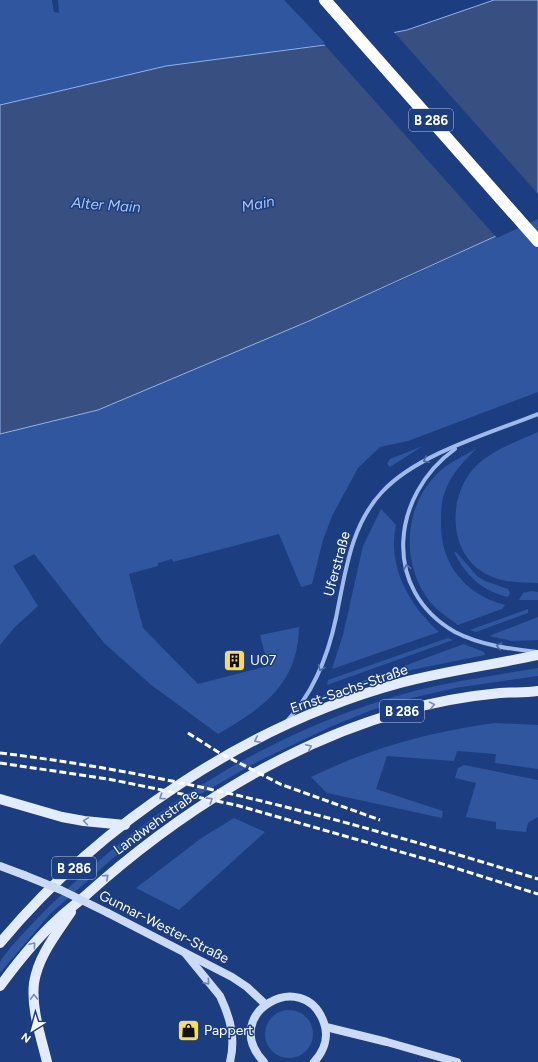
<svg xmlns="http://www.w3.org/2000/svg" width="538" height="1062" font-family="Figtree,sans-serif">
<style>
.green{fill:#2f569e}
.water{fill:#375081;stroke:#93b3eb}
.pier{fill:#1c3e80}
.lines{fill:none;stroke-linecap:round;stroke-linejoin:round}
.street{stroke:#a0bae9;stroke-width:4}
.secondary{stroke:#cbdaf7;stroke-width:8}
.primary{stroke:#e3ebfe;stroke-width:10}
.highway{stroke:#fff;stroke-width:12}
.rail{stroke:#fff;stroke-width:3;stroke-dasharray:7 3;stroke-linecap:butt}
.secondary-bridge{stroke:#cbdaf7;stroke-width:8}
.oneway{stroke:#4a69a5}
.oneway2{stroke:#768cb9}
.oneway3{stroke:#6b84b6}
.labels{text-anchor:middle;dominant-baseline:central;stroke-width:3;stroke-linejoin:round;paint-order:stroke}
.shield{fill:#1c3e80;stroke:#bbc5d9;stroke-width:1}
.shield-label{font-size:13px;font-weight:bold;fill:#fff}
.street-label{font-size:14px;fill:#fff;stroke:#1c3e80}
.poi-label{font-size:14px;fill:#fff;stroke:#1c3e80;text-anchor:start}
.water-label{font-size:15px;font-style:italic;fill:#abc4f1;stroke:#1c3e80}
</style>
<rect width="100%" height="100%" fill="#1c3e80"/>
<g class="green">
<polygon points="0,0 52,0 54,12 59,13 58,0 284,0 326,44 166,66 0,105"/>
<path d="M538,217V392L408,441L380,447L358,468L332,516L323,540L312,584L301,587L279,534L173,562L172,559L158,563V566L129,574L143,628L198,684L268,666L260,635L299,627C298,684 263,708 218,734L150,684L104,643L34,554L13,566L38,606L14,628L0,645V434L98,410L391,285Z"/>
<path d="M538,432V583C517,583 494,582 477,568C447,543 450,492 476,466C492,450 518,441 538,432Z"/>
<polygon points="423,446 390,467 387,464 390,459"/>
<path d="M477,448C465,460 452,473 446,489C441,500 441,511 441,523C440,563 465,595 505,605L502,609L496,611L458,625C448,618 438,611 430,602C401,564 403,509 436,475C447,463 464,456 477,448Z"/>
<path d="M381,509L396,525C387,566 409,605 439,632L332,669L343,635L363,546Z"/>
<path d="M454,552L457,553L477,576L485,581L508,589L510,593L508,597C482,591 466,576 454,552Z"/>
<polygon points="532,591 538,592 538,600 519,600 523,593"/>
<polygon points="528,609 528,613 476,632 470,630"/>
<polygon points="538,617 538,640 512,641 489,636"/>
<polygon points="448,638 453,640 327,685 328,680"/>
<polygon points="464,644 484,652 485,655 411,670 320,699 319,697"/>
<path d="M538,668V676L455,688L412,698L372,710L330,727L257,762L183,804L112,859L50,914L0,973C0,970 0,966 0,963C2,954 48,907 57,899C150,809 263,737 387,699C436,683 488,677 538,668Z"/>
<path d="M495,723L538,725V769L495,763L496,754L457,751L454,761L387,756L376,789L443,811L442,818L327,793L311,777C374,747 425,733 495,723Z"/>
<polygon points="464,765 538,780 538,817 528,823 526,832 496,829 496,822 466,817 476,783 455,778 458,768"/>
<polygon points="234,818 265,832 179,910 136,888 200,839"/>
<circle cx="289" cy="1034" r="24"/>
</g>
<polygon class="water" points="494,0 538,0 538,217 309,321 98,410 0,434 0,105 166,66 340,43 407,30"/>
<polygon class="pier" points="393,31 538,194 538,219 497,238 323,43"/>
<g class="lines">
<g class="street">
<path d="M455,449C391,495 381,590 455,632C480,645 510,649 538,652"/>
<path d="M287,721C314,692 328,656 336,618C345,575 350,526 382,492C417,454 490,433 538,414"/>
</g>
<g class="secondary">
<polyline points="0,866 24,875"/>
<polyline points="108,913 232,977 247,987 265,1004"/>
<path d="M185,953L220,996C230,1017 236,1038 230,1062"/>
<polyline points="326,1027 387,1042 457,1062"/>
<path d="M264,1062C218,1014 304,965 324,1023C329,1037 324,1051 314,1062"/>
</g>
<g class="primary">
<polyline points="0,799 62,817 84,821 125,825"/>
<path d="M0,943C100,823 249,724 400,683C445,671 492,665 538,655"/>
<path d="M0,986C17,963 35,940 56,921C65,912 75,905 85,896C175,815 285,744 403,711C434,702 468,696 500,693C513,692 525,693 538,691"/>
<path d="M47,1062C41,1037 31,1009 34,983C38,956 57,933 71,912"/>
</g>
<polyline class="highway" points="325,0 538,241"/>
<g class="rail">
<polyline points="188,733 218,752 280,784 380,820"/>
<path d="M0,753C186,775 360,824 538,879"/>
<polyline points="0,763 108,779 236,805 436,862 538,894"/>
</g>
<polyline class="secondary-bridge" points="24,875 61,890 108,913"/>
</g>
<defs><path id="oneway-chevron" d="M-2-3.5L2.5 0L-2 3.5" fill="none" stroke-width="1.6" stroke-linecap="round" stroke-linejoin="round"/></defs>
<g class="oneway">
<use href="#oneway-chevron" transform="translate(426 460) rotate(153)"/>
<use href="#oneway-chevron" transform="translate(407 567) rotate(-101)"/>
<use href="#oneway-chevron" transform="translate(499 646) rotate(-168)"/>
<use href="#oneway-chevron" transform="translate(321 668) rotate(112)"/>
</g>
<g class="oneway2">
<use href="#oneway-chevron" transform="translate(432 705) rotate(-12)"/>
<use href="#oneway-chevron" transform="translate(257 740) rotate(153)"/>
<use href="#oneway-chevron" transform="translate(309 747) rotate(-25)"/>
<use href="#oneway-chevron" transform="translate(162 797) rotate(146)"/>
<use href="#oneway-chevron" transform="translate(210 800) rotate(-32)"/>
<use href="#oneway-chevron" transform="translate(86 821) rotate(-172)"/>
<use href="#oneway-chevron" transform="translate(106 877) rotate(-42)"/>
<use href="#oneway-chevron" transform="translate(33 945) rotate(-50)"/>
<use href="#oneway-chevron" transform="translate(34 997) rotate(-91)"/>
</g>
<use class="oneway3" href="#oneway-chevron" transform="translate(207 982) rotate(49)"/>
<defs>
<symbol id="building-square" viewBox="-11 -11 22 22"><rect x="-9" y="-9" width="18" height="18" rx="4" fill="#f9dc5e" stroke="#1c3e80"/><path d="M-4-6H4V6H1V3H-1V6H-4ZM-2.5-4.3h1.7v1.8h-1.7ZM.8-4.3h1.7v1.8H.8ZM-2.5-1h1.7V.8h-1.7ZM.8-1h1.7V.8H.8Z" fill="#111"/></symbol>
<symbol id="shop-square" viewBox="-11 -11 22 22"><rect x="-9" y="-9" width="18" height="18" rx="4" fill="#f9dc5e" stroke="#1c3e80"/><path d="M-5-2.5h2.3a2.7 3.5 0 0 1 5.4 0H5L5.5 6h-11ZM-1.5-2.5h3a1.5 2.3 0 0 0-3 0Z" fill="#111"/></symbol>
</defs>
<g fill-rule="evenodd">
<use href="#building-square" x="222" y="648" width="25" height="25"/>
<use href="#shop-square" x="176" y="1018" width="25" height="25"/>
</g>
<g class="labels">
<g class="shield">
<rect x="409" y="109" width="44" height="22" rx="3"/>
<rect x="380" y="700" width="44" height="22" rx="3"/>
<rect x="52" y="857" width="44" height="22" rx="3"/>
</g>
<g class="shield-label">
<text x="431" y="120">B 286</text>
<text x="402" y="711">B 286</text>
<text x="74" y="868">B 286</text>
</g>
<g class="street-label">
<text transform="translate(337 564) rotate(-75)">Uferstraße</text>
<text transform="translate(349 689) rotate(-19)">Ernst-Sachs-Straße</text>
<text transform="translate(156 822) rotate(-36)">Landwehrstraße</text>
<text transform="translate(164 927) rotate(27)">Gunnar-Wester-Straße</text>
</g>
<g class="poi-label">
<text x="250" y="660">U07</text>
<text x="204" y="1030">Pappert</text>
</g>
<g class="water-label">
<text transform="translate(258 204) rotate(-11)">Main</text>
<text transform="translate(106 205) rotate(4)">Alter Main</text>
</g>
</g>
<g transform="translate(32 1030) rotate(217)" stroke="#1c3e80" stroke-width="3" paint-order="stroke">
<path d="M0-3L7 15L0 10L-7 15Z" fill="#ffffff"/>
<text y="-6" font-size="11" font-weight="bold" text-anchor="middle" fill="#ffffff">N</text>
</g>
</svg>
